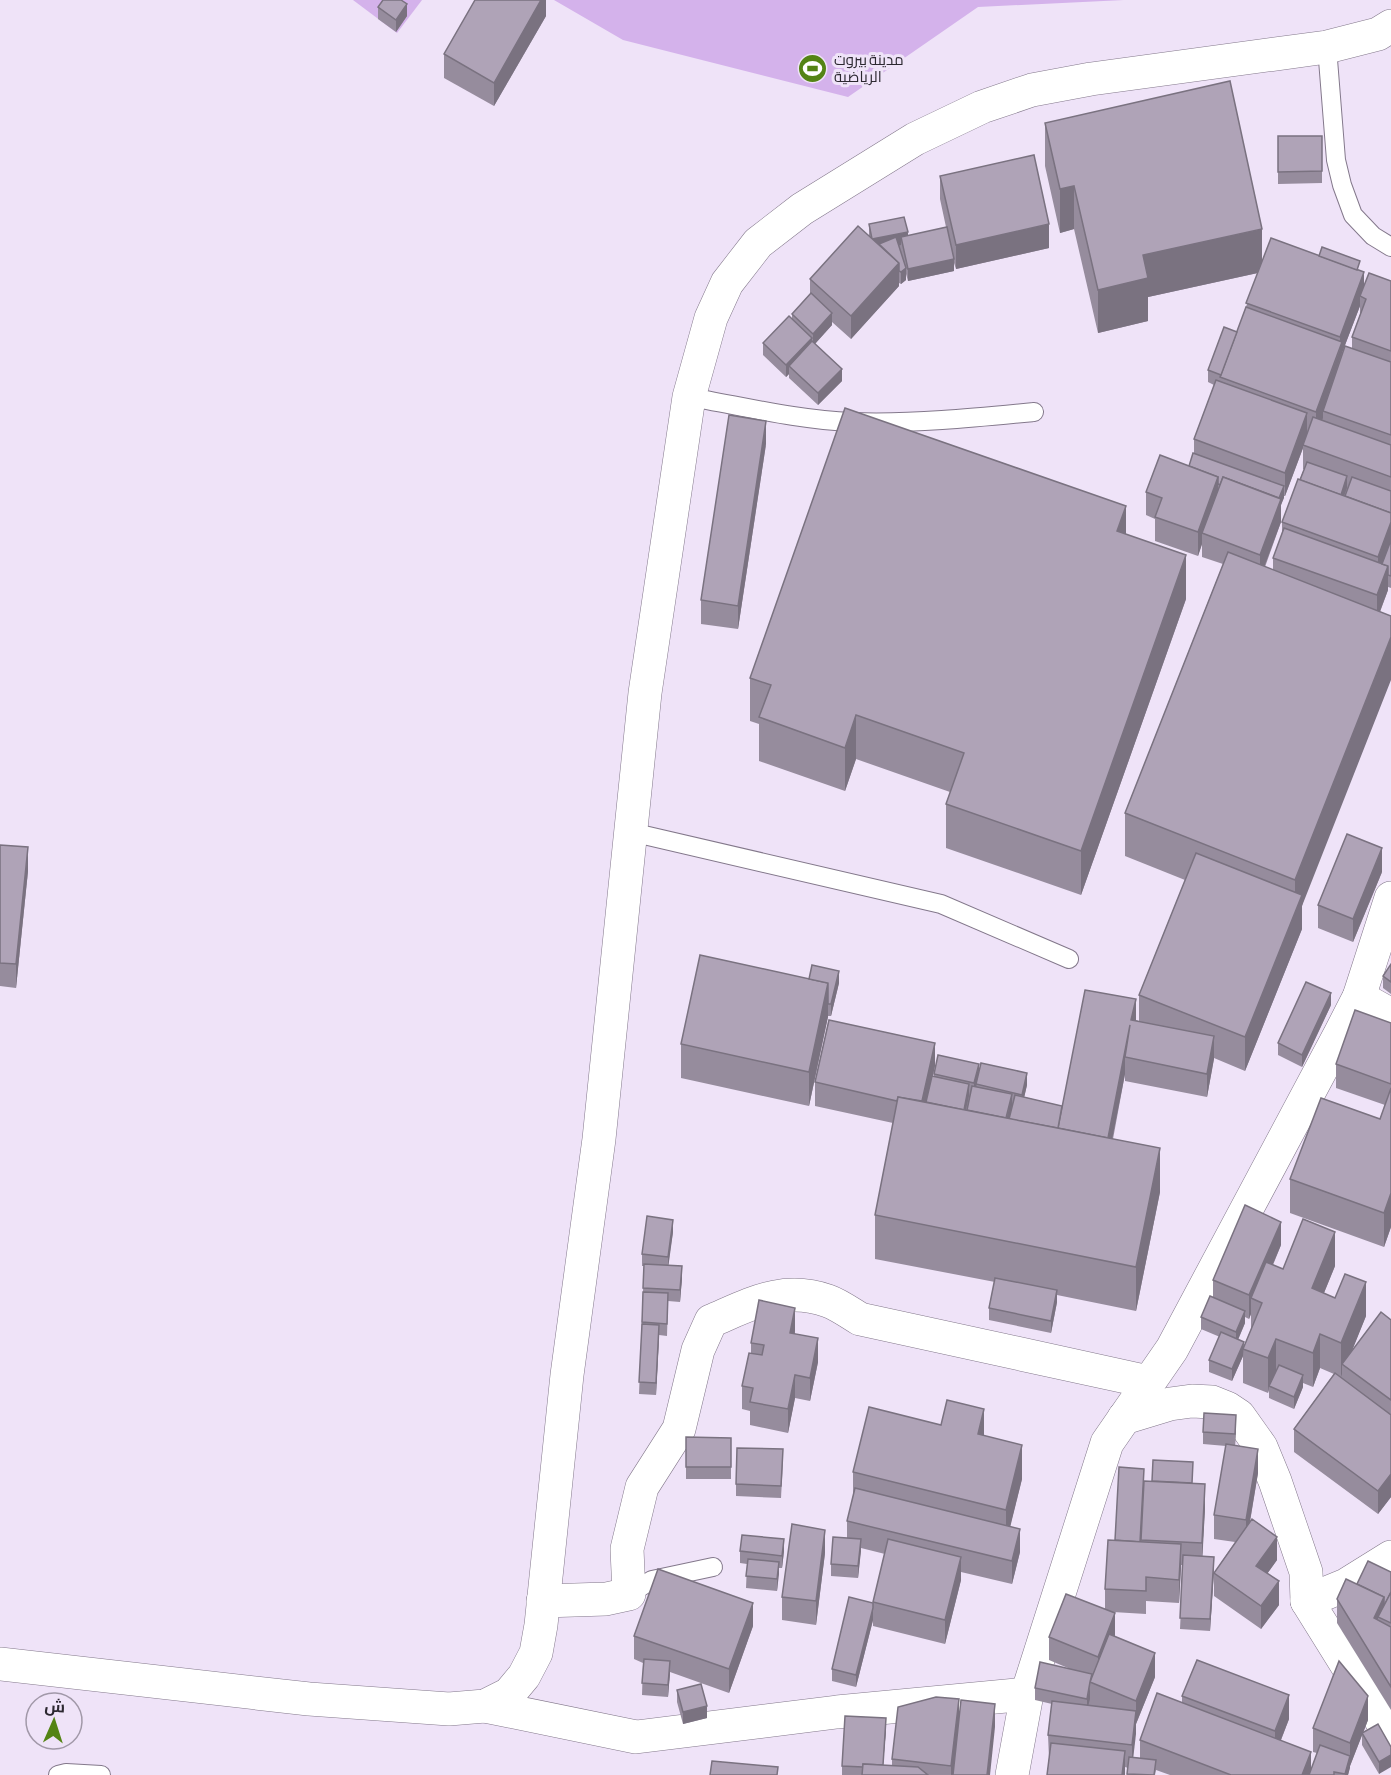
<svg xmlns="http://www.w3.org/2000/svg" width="1391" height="1775" font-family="'Asap Condensed',Cairo,sans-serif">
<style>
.green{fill:#d4b2eb}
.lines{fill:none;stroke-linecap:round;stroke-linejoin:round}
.lane-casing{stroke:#83788b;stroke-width:20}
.street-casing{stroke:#83788b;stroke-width:34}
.lane{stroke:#fff;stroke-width:18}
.street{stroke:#fff;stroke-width:33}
.wall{fill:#968c9d;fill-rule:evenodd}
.shaded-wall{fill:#7a7280}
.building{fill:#afa3b7;stroke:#7a7280;stroke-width:1.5}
.labels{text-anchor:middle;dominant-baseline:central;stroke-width:6;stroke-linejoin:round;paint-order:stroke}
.poi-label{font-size:15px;fill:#2c2830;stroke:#efe3f8;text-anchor:start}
</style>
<rect width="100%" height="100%" fill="#efe3f8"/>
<g class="green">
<polygon points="353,0 422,0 397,33"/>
<polygon points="554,0 1124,0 978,7 848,97 623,40"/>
</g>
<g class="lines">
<defs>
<g id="lane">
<polyline points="1327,47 1336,160 1342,185 1353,215 1373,236 1391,247"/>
<path d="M689,397C742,406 797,420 852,422C913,424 973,418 1034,412"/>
<polyline points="631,832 941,904 1069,959"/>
<polyline points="629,1594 652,1580 713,1567"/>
<polyline points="58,1775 66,1773 101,1775"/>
</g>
<g id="street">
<polyline points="1359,997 1391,1015"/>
<polyline points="1124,1418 1170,1404 1192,1401 1212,1402 1227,1408 1239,1416 1261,1447 1275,1481 1306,1572 1307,1601 1391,1736"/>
<path d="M543,1601L606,1599L629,1594L627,1549L642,1487L679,1429L698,1350L711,1321C751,1304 783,1285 828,1301C839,1305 850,1313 860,1319L1149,1382"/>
<polyline points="1307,1601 1346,1585 1391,1557"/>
<polyline points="0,1664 309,1699 449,1709 485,1706 509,1694 524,1676 536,1653 541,1625 567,1375 599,1139 645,693 689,397 711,318 727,283 758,243 802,209 915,139 982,107 1032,90 1091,79 1327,47 1378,34 1391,26"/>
<polyline points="485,1706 636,1737 837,1712 1027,1694"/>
<polyline points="1012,1775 1027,1694 1107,1443 1172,1349 1340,1034 1359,997 1391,898"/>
</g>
</defs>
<use href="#lane" class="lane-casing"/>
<use href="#street" class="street-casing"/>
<use href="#lane" class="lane"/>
<use href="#street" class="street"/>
</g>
<g class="wall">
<polygon points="546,0 546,16 494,106 444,78 444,54"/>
<polygon points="378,7 407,16 396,32 378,19"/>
<path d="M1045,123L1262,260L1360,271L1364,286L1391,281V588L1388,587V590L1380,612L1302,906V929L1245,1071L1214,1058L1207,1097L1125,1081V1074L1113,1139L1160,1192L1136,1311L1057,1295V1302L1051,1333L989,1320V1308L995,1282L875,1259V1215L893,1123L815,1106V1082L935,1066L933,1076H934V1074H979L1027,1085L1024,1097L1062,1106L1136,1020L1139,1021V995L1185,880L1125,856V813L1223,564L1202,557V544L1198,556L1155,541V519L1146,515V492L1189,466L1194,453V439L1214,385L1208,382V370L1237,332L1258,273L1148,297V321L1098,333L1074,229L1060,233L1045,166ZM1360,306V315L1352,337V349L1342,353ZM1303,448V469H1304L1282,522V534L1273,558V570L1265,567L1281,522V505L1284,496H1285Z"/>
<polygon points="1278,136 1322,136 1322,183 1278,184"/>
<polygon points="940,176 1049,248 956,269 954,263 954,271 908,281 906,274 906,280 901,284 899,283 899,286 851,339 832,322 832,325 815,344 842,381 818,405 789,378 789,374 786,377 763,355 763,343 792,318 792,314 810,294 810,279 869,235 869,224 908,236 946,227 940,199"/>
<polygon points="766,444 738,629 701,624 701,600"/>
<polygon points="1126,534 1186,599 1081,895 946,848 946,804 950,792 856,759 845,791 759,761 759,724 750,721 750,678"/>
<polygon points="0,845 28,871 16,988 0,986"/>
<polygon points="1382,872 1353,942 1318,928 1318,905"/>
<polygon points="1391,964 1391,994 1383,988 1383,976"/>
<polygon points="809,979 839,983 831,1016 828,1016 809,1106 681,1078 681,1044"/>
<polygon points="1331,1005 1302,1067 1278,1055 1278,1043"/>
<polygon points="1391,1023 1391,1227 1384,1247 1290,1213 1290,1179 1380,1119 1385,1105 1336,1088 1336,1064"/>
<polygon points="673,1232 668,1265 682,1278 680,1302 668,1301 667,1336 659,1335 656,1395 639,1394 644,1266 642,1266 642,1254"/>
<path d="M1281,1245L1273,1265L1283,1269L1335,1266L1324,1293L1366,1316L1351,1352L1391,1320V1497L1378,1514L1294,1452V1429L1334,1374L1320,1368L1313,1387L1303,1383V1387L1294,1409L1269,1398V1390L1268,1393L1243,1383V1356L1232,1381L1209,1372V1360L1220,1337L1201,1329V1317L1213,1297V1280ZM1251,1314V1329L1244,1346L1238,1340L1245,1323V1317L1249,1319Z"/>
<polygon points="795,1331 795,1334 818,1362 810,1401 795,1398 788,1433 750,1425 750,1411 742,1409 742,1386 751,1353 751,1343"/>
<polygon points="1236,1427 1235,1445 1258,1473 1250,1522 1277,1560 1267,1574 1279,1605 1261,1629 1214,1596 1214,1573 1210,1631 1180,1629 1183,1565 1181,1565 1179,1603 1146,1601 1146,1614 1113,1612 1115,1637 1155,1677 1136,1724 1133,1757 1140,1758 1140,1740 1182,1703 1182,1696 1289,1719 1281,1740 1311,1770 1317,1753 1313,1752 1313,1728 1368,1720 1363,1733 1391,1747 1379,1774 1362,1745 1362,1735 1350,1766 1348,1775 1170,1775 1156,1770 1155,1775 1127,1775 1128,1768 1125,1767 1125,1775 1047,1775 1049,1758 1048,1735 1052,1704 1035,1700 1035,1688 1068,1668 1049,1660 1049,1637 1105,1609 1105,1589 1115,1540 1144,1481 1192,1483 1205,1508 1202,1556 1214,1573 1235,1542 1214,1539 1214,1515 1226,1446 1203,1444 1203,1432"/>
<polygon points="984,1435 1022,1479 1010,1526 1020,1552 1012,1584 961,1572 961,1580 945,1644 873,1626 873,1620 856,1687 832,1681 832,1669 873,1603 885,1554 861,1548 858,1578 831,1576 831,1564 847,1538 847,1521 853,1496 853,1472"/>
<polygon points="686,1437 731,1438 731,1479 686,1479"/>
<polygon points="783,1461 781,1498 736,1496 736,1484"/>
<polygon points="740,1551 784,1551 782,1568 779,1568 777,1591 746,1588 747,1564 740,1563"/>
<polygon points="825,1553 816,1625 782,1620 782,1597"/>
<polygon points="1391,1572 1391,1710 1337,1623 1337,1599 1357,1584"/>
<polygon points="753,1626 729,1693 670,1672 668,1697 642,1695 643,1663 634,1659 634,1636"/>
<polygon points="677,1690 707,1718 683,1724 677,1702"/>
<polygon points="959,1699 953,1775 842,1775 842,1766 886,1730 883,1765 892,1766 892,1759"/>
</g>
<g class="shaded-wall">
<polygon points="541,0 546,0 546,16 494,106 494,83"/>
<polygon points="407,4 407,16 396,32 396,20"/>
<polygon points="1074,186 1074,229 1060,233 1060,189"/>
<polygon points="1049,224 1049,248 956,269 956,245"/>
<polygon points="1262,229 1262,272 1148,297 1148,321 1098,333 1098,290 1143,255"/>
<polygon points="908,232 908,244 901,237 901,245 878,250 872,239"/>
<polygon points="954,259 954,271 908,281 908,269"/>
<polygon points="899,263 899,286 851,339 851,316"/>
<polygon points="906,268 906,280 901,284 901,272"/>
<polygon points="1364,272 1364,296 1360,296 1360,306 1342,353 1323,411 1323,418 1316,435 1316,412 1340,349 1340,337"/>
<polygon points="832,313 832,325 813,346 813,334"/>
<polygon points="812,338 812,350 789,366 789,374 786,377 786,365"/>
<polygon points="842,369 842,381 818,405 818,393"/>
<polygon points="1307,413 1307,437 1303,445 1303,448 1285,496 1285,473"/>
<polygon points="766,421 766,444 738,629 738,606"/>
<polygon points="1347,476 1347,488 1338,513 1338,501"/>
<polygon points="1218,477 1218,501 1202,533 1202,544 1198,556 1198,532"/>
<polygon points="1284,486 1284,498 1281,505 1281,522 1260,578 1260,555"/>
<polygon points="1126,506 1126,550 1117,531"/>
<polygon points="1391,522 1391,546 1378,580 1378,557"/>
<polygon points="1186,555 1186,599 1081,895 1081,851"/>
<polygon points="1388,566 1388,590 1377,619 1377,595"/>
<polygon points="1391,637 1391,680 1302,906 1302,929 1245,1071 1245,1037 1295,912 1295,880"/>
<polygon points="856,715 856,759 845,791 845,748"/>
<polygon points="28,847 28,871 16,988 16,964"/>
<polygon points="1382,848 1382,872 1353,942 1353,919"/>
<polygon points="839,971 839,983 831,1016 831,1004"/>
<polygon points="828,983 828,1017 809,1106 809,1072"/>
<polygon points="1331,993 1331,1005 1302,1067 1302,1055"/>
<polygon points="1136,999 1136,1023 1131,1020"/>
<polygon points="1130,1025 1125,1057 1125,1074 1106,1170 1106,1146"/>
<polygon points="1214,1036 1214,1059 1207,1097 1207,1074"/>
<polygon points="935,1043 935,1066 922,1121 921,1106"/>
<polygon points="979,1064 979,1076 974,1095 974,1083"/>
<polygon points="1027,1073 1027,1085 1022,1107 1022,1095"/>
<polygon points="969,1084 969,1096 959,1141 959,1129"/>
<polygon points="1012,1094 1012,1106 1002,1151 1002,1139"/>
<polygon points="1160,1148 1160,1192 1136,1311 1136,1267"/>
<polygon points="1391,1193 1391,1227 1384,1247 1384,1213"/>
<polygon points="673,1220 673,1232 668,1269 668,1257"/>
<polygon points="1281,1222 1281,1245 1257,1301 1251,1298 1251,1314 1249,1319 1249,1295"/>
<polygon points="1335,1232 1335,1266 1312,1322 1312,1288"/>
<polygon points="682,1266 682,1278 680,1302 680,1290"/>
<polygon points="1366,1282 1366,1316 1346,1366 1342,1364 1342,1374 1341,1377 1341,1343"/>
<polygon points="1057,1290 1057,1302 1051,1333 1051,1321"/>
<polygon points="795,1308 795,1331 790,1356 790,1333"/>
<polygon points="1245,1311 1245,1323 1236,1344 1236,1332"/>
<polygon points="659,1325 659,1337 656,1395 656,1383"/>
<polygon points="1320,1334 1320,1368 1313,1387 1313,1353"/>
<polygon points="818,1338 818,1362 810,1401 810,1378"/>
<polygon points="1276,1339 1276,1373 1269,1386 1268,1393 1268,1358"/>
<polygon points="1244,1342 1243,1356 1232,1381 1232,1369"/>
<polygon points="795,1375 795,1398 788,1433 788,1409"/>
<polygon points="1303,1375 1303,1387 1294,1409 1294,1397"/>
<polygon points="984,1409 984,1443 978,1434"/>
<polygon points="1236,1415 1236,1427 1235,1446 1235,1434"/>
<polygon points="1022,1445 1022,1479 1006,1544 1006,1510"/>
<polygon points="1258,1449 1258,1473 1246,1544 1246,1520"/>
<polygon points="1391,1474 1391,1497 1378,1514 1378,1491"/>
<polygon points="1205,1484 1205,1508 1202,1566 1202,1543"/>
<polygon points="1020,1529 1020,1552 1012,1584 1012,1561"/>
<polygon points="825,1530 825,1553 816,1625 816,1601"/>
<polygon points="1277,1537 1277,1560 1256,1589 1256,1566"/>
<polygon points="784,1539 784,1551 782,1568 782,1556"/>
<polygon points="861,1539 861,1551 858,1578 858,1566"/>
<polygon points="1181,1544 1181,1568 1179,1603 1179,1580"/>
<polygon points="961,1557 961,1580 945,1644 945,1620"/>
<polygon points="1214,1557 1214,1569 1210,1631 1210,1619"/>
<polygon points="779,1562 779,1574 777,1591 777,1579"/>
<polygon points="1279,1581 1279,1605 1261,1629 1261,1606"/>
<polygon points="1384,1597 1384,1620 1378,1617 1378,1632 1374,1618"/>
<polygon points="753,1603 753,1626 729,1693 729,1669"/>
<polygon points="873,1608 873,1620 856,1687 856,1675"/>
<polygon points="1115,1613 1115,1637 1098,1680 1098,1657"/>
<polygon points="1155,1653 1155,1677 1136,1724 1136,1701"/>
<polygon points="670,1661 670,1673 668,1697 668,1685"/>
<polygon points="1090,1687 1090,1699 1087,1711 1087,1699"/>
<polygon points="1289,1695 1289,1719 1275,1755 1275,1731"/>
<polygon points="1368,1696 1368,1720 1350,1766 1350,1743"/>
<polygon points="959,1699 959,1723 953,1775 951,1775 951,1766"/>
<polygon points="995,1704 995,1727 990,1775 987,1775"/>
<polygon points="707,1706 707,1718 683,1724 683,1712"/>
<polygon points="1136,1711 1136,1734 1132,1768 1132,1745"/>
<polygon points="886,1718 886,1730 882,1775"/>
<polygon points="1125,1751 1125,1775 1122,1775"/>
<polygon points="1311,1752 1311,1775 1302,1775"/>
<polygon points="1391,1755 1391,1767 1379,1774 1379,1762"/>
<polygon points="1350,1756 1350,1768 1348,1775 1345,1775"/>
</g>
<g class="building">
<polygon points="383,0 401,0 407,4 396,20 378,7"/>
<polygon points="475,0 541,0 494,83 444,54"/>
<polygon points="1230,81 1262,229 1143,255 1148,278 1098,290 1074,186 1060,189 1045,123"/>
<polygon points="1278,136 1322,136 1322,171 1278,172"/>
<polygon points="1034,155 1049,224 956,245 940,176"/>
<polygon points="904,217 908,232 872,239 869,224"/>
<polygon points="858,226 899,263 851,316 810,279"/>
<polygon points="947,227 954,259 908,269 901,237"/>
<polygon points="896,237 906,268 901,272 899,271 899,263 879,244"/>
<polygon points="1271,238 1364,272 1340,337 1246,303"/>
<polygon points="1322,247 1360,261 1357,270 1319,256"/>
<polygon points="1369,273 1391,281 1391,351 1352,337 1366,299 1360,296"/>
<polygon points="811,293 832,313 813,334 792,314"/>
<polygon points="1246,307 1342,342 1316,412 1220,377"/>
<polygon points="789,316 812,338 786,365 763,343"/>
<polygon points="1224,327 1237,332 1221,375 1208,370"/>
<polygon points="812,341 842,369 818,393 789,366"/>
<polygon points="1345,346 1391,362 1391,435 1323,411"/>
<polygon points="1216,380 1307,413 1285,473 1194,439"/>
<polygon points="845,408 1126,506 1117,531 1186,555 1081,851 946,804 964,753 856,715 845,748 759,717 771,685 750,678"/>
<polygon points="729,415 766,421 738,606 701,600"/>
<polygon points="1313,417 1391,445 1391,477 1303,445"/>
<polygon points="1193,453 1284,486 1279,498 1223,477 1220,485 1218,484 1218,477 1189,466"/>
<polygon points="1160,455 1218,477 1198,532 1155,517 1162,498 1146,492"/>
<polygon points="1307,462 1347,476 1341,495 1300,480"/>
<polygon points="1223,477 1281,499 1260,555 1202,533"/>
<polygon points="1352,477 1391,491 1391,513 1345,496"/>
<polygon points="1298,479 1391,513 1391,522 1378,557 1282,522"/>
<polygon points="1284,528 1388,566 1377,595 1273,558"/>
<polygon points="1391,540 1391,576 1388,575 1388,566 1382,564"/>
<polygon points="1228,552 1391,616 1391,637 1295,880 1125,813"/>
<polygon points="1347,834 1382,848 1353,919 1318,905"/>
<polygon points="0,845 28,847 16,964 0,963"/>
<polygon points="1196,853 1302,895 1245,1037 1139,995"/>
<polygon points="700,955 828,983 809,1072 681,1044"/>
<polygon points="1391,964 1391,982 1383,976"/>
<polygon points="812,965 839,971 831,1004 828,1004 828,983 809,979"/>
<polygon points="1306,982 1331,993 1302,1055 1278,1043"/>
<polygon points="1085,990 1136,999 1131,1020 1214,1036 1207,1074 1125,1057 1130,1025 1108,1138 1058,1128"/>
<polygon points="1355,1010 1391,1023 1391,1084 1336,1064"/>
<polygon points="829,1020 935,1043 922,1101 898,1097 897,1101 815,1082"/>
<polygon points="938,1055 979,1064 974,1083 934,1074"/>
<polygon points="981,1063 1027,1073 1022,1095 976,1084"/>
<polygon points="932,1076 969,1084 964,1110 926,1102"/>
<polygon points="972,1086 1012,1094 1006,1118 967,1110"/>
<polygon points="1391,1088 1391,1193 1384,1213 1290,1179 1321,1098 1380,1119"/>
<polygon points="1015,1095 1062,1106 1058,1128 1009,1119"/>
<polygon points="898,1097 1160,1148 1136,1267 875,1215"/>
<polygon points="1245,1205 1281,1222 1249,1295 1213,1280"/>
<polygon points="647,1216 673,1220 668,1257 642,1254"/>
<polygon points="1303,1219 1335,1232 1312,1288 1335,1298 1345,1274 1366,1282 1341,1343 1320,1334 1313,1353 1276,1339 1268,1358 1243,1349 1262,1303 1251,1298 1266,1262 1283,1269"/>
<polygon points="644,1264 682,1266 680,1290 643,1288"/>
<polygon points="995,1278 1057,1290 1051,1321 989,1308"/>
<polygon points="643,1292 668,1293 667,1324 642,1322"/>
<polygon points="1210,1296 1245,1311 1236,1332 1201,1317"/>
<polygon points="759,1300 795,1308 790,1333 818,1338 810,1378 795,1375 788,1409 750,1402 753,1388 742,1386 749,1353 762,1355 764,1345 751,1343"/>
<polygon points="1381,1312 1391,1320 1391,1400 1342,1364"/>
<polygon points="642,1324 659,1325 656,1383 639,1382"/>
<polygon points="1221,1332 1244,1342 1232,1369 1209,1360"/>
<polygon points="1279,1365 1303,1375 1294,1397 1269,1386"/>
<polygon points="1335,1373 1391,1415 1391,1474 1378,1491 1294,1429"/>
<polygon points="947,1400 984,1409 978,1434 1022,1445 1006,1510 853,1472 869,1407 941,1425"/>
<polygon points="1204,1413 1236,1415 1235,1434 1203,1432"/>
<polygon points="686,1437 731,1438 731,1467 686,1467"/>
<polygon points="1226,1444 1258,1449 1246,1520 1214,1515"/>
<polygon points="737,1448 783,1449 781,1486 736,1484"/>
<polygon points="1153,1460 1193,1462 1192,1483 1152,1481"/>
<polygon points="1119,1467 1144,1469 1140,1542 1115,1540"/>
<polygon points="1144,1481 1205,1484 1202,1543 1141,1540"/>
<polygon points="855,1488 1020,1529 1012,1561 847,1521"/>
<polygon points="1252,1519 1277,1537 1256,1566 1279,1581 1261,1606 1214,1573"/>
<polygon points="792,1524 825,1530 816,1601 782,1597"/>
<polygon points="742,1535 784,1539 782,1556 740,1551"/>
<polygon points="833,1537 861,1539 858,1566 831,1564"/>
<polygon points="888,1539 961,1557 945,1620 873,1602"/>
<polygon points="1108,1540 1181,1544 1179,1580 1146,1577 1146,1591 1105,1589"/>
<polygon points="1183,1555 1214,1557 1210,1619 1180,1618"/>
<polygon points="748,1559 779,1562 777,1579 746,1576"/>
<polygon points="1368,1561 1391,1572 1391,1592 1384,1606 1384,1597 1357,1584"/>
<polygon points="658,1569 753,1603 729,1669 634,1636"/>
<polygon points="1346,1579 1384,1597 1374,1618 1391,1627 1391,1687 1337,1599"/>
<polygon points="1391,1592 1391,1623 1378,1617"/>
<polygon points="1066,1594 1115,1613 1098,1657 1049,1637"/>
<polygon points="849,1597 873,1603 873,1608 856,1675 832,1669"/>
<polygon points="1109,1634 1155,1653 1136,1701 1090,1682"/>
<polygon points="644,1659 670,1661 668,1685 642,1683"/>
<polygon points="1197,1660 1289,1695 1275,1731 1182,1696"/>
<polygon points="1339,1661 1368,1696 1350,1743 1313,1728"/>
<polygon points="1040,1662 1092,1674 1090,1682 1087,1699 1035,1688"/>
<polygon points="701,1684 707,1706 683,1712 677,1690"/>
<polygon points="1157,1693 1311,1752 1302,1775 1231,1775 1140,1740"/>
<polygon points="936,1697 959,1699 951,1766 892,1759 898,1707"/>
<polygon points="961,1700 995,1704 987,1775 953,1775"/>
<polygon points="1052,1701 1136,1711 1132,1745 1048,1735"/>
<polygon points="845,1716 886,1718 883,1765 863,1764 863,1767 842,1766"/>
<polygon points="1378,1724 1391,1747 1391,1755 1379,1762 1362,1733"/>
<polygon points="1051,1743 1125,1751 1122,1775 1047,1775"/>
<polygon points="1320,1745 1350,1756 1345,1774 1334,1772 1334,1775 1309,1775"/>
<polygon points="1129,1757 1156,1760 1154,1775 1127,1774"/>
<polygon points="712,1761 778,1767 777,1775 710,1775"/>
<polygon points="863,1764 918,1767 928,1775 862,1775"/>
</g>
<defs>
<symbol id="stadium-disc" viewBox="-11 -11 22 22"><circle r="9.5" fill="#548414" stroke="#efe3f8"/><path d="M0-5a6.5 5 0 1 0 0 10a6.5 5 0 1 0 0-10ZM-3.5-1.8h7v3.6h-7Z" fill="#fff"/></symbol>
</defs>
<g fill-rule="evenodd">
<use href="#stadium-disc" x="796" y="52" width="33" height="33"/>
</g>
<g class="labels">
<g class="poi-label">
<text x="834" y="59">مدينة بيروت<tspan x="834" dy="17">الرياضية</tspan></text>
</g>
</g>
<g transform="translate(54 1721) rotate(3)"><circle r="28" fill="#efe3f8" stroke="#a198a8" stroke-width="1.5"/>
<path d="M0-4.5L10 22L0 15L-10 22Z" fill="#548414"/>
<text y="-9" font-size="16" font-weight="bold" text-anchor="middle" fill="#2c2830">ش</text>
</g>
</svg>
